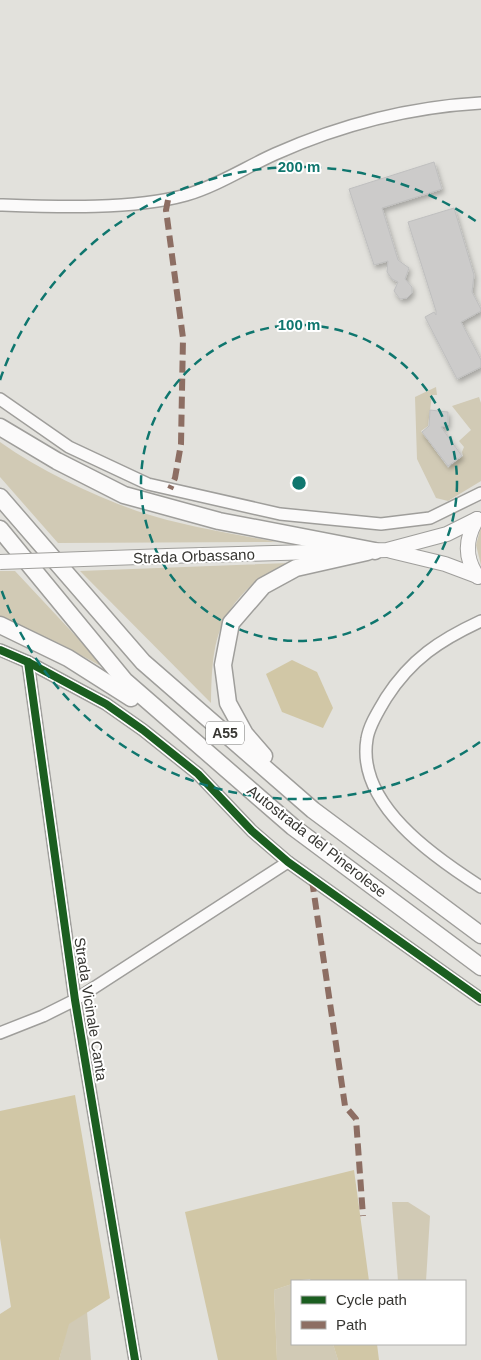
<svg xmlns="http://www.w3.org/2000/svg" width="481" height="1360" font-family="Arial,sans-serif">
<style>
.green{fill:#d1cab5}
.forest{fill:#d1c7a6}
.building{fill:#cccbca;stroke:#bfbfbf;filter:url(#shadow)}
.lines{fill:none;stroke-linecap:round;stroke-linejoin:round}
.minor-casing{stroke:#9f9e9b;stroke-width:14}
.major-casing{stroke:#9f9e9b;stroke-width:16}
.highway-casing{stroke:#9f9e9b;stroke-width:19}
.minor{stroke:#fbfafa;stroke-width:11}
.major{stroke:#fbfafa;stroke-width:14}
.highway{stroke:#fbfafa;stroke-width:16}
.major-bridge-casing{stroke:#9f9e9b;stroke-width:16;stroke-linecap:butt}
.major-bridge{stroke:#fbfafa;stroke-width:14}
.quiet{stroke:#8d6e63;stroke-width:6;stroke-dasharray:12 6;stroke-linecap:butt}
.cycleway-casing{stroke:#fff;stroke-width:11}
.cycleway{stroke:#1b5e20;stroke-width:8}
.ring{fill:none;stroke:#0f766e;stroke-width:2.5;stroke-dasharray:9 6}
.labels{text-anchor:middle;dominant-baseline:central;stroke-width:4;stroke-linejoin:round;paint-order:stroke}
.shield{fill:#fff;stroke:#737270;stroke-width:1}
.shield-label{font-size:14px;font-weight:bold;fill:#373632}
.street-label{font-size:15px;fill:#373632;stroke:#fff}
.centre{fill:#0f766e;stroke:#fff;stroke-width:2.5}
.ring-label{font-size:15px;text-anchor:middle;font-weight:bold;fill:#0f766e;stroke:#fff;stroke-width:4;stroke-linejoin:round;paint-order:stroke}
</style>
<defs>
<filter id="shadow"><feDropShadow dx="2" dy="3.5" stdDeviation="2.5" flood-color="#0004"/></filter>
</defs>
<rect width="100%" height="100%" fill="#e2e1dc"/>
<g class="green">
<polygon points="436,387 437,395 432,395 428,426 421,431 448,468 463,456 462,452 464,447 459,441 471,430 452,406 479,397 481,403 481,481 448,501 436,498 417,459 415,397"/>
<path d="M0,442C41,471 90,494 137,511C182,526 230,533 276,542L58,543L0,477Z"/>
<polygon points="481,527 481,565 476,545"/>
<path d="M289,563C277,569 263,575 253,584C213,619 212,654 211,703L80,571Z"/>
<polygon points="0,571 15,571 100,662 99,665 64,646 0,616"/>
<polygon points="392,1202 408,1202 430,1216 426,1281 398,1281"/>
<polygon points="292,1284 292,1344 333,1344 338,1360 277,1360 274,1290"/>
<polygon points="87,1312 91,1360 59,1360 68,1324"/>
</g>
<g class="forest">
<polygon points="292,660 317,672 333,708 323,728 282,712 266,674"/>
<polygon points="75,1095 110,1298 69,1324 59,1360 0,1360 0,1314 11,1307 0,1238 0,1111"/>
<polygon points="354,1170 369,1281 311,1281 310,1279 292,1281 292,1284 274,1290 277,1360 218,1360 185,1212"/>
<polygon points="333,1344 377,1344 379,1360 338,1360"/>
</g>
<g class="building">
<polygon points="434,162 442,189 382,208 398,260 409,268 405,279 412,287 412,293 407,298 400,299 394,291 398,282 392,279 387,272 388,261 374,265 349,189"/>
<polygon points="454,208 474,275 472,292 481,309 481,311 461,322 481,360 481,367 457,379 425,317 434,312 436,315 436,311 408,222"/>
<polygon points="430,410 448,412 448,425 441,427 462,456 448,466 422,432 429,426"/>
</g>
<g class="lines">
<defs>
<g id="minor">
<path d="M0,205C56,207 132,210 186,195C217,186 246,167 275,154C340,125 410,107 481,103"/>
<polyline points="0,399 69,447 148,484 280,514 381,524 430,518 481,493"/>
<path d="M481,621C440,640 411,659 386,698C379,710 369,725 367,739C356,804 434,857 481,887"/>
<polyline points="0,650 28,662 106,704 143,730 198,774 252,831 288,862 481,999"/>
<polyline points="28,662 75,1000 135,1360"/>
<polyline points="0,1033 43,1016 75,1000 288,862"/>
</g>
<g id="major">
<path d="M477,519C465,539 464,558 478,577"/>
<polyline points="391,551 445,564 477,576"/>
<polyline points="167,556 387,550 447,534 477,519"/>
</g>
<g id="highway">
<polyline points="0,427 57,461 124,495 219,521 375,551"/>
<polyline points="0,497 143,662 313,810 481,935"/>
<polyline points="0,529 125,681 293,827 481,967"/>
<polyline points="0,625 68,658 131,698"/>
<polyline points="264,756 245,734 228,703 223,665 231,623 263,586 296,568 367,552"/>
</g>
</defs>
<use href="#minor" class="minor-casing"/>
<use href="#major" class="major-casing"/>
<use href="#highway" class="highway-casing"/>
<use href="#minor" class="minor"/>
<use href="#major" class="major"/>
<use href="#highway" class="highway"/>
<defs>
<polyline id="major-bridge" points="0,562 167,556"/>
</defs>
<use href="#major-bridge" class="major-bridge-casing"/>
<use href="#major-bridge" class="major-bridge"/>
<g class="quiet">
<polyline points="168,200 166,210 183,338 181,444 175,478 170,489"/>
<polyline points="312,880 345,1106 356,1119 363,1216"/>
</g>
<defs>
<g id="cycleway">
<polyline points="0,650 28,662 106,704 143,730 198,774 252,831 288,862 481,999"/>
<polyline points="28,662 75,1000 135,1360"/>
</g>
</defs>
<use href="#cycleway" class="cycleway-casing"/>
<use href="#cycleway" class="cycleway"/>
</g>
<g class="ring">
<circle cx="299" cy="483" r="158"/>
<path d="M480 742A316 316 0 0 1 0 586M0 380A316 316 0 0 1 480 224"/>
</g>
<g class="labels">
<rect class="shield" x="206" y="721.5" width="38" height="23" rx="4"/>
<g class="shield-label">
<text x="225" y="733">A55</text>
</g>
<g class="street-label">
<text transform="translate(194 556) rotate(-2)">Strada Orbassano</text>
<text transform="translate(317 841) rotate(38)">Autostrada del Pinerolese</text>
<text transform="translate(91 1009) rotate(81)">Strada Vicinale Canta</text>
</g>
</g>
<circle cx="299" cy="483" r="8" class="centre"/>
<g class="ring-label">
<text x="299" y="172">200 m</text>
<text x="299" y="330">100 m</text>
</g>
<rect x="291" y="1280" width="175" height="65" fill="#ffffff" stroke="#afafad"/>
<rect x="301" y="1296" width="25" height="8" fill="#1b5e20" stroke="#afafad"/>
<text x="336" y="1305" font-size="15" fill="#373632">Cycle path</text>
<rect x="301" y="1321" width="25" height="8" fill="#8d6e63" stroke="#afafad"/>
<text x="336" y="1330" font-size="15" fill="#373632">Path</text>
</svg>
